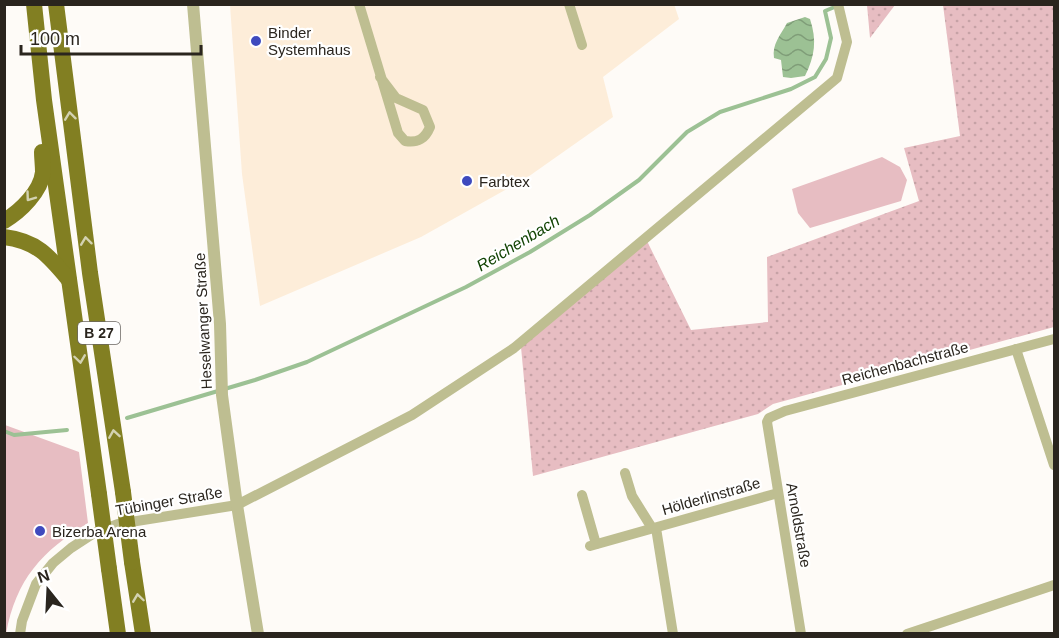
<svg xmlns="http://www.w3.org/2000/svg" width="1059" height="638" font-family="Helvetica,sans-serif">
<style>
.built{fill:#fdedd9}
.grass{fill:url(#grass-dots)}
.pitch{fill:#e7bdc2}
.water{fill:url(#water-waves)}
.lines{fill:none;stroke-linecap:round;stroke-linejoin:round}
.stream{stroke:#9cc194;stroke-width:4}
.minor{stroke:#bebe91;stroke-width:10}
.tertiary{stroke:#bebe91;stroke-width:12}
.trunk{stroke:#827f22;stroke-width:16}
.trunk-bridge{stroke:#827f22;stroke-width:16}
.oneway{stroke:#d3d2b2}
.poi-dot{fill:#3e4abe;stroke:#fff;stroke-width:2}
.labels{text-anchor:middle;dominant-baseline:central;stroke-width:4.5;stroke-linejoin:round;paint-order:stroke}
.shield{fill:#fff;stroke:#6a6662;stroke-width:1.5}
.shield-label{font-size:14px;font-weight:bold;fill:#2a251e}
.poi-label{font-size:15px;fill:#2a251e;stroke:#fff;text-anchor:start}
.street-label{font-size:15px;fill:#2a251e;stroke:#fff}
.water-label{font-size:16px;font-style:italic;fill:#114303;stroke:#fff}
</style>
<defs>
<pattern id="grass-dots" width="8" height="8" patternUnits="userSpaceOnUse" patternTransform="scale(1.5)"><rect width="8" height="8" fill="#e7bdc2"/><path d="M2 2h.1M6 6h.1" fill="none" stroke="#c6a2a6" stroke-width="1.8" stroke-linecap="round"/></pattern>
<pattern id="water-waves" width="16" height="10" patternUnits="userSpaceOnUse" patternTransform="scale(1.5)"><rect width="16" height="10" fill="#9cc194"/><path d="M0 5q4-4 8 0t8 0" fill="none" stroke="#7f9d78"/></pattern>
</defs>
<rect width="100%" height="100%" fill="#fefbf7"/>
<polygon class="built" points="674,4 679,19 603,77 613,117 525,179 421,237 260,306 242,174 230,5"/>
<g class="grass">
<polygon points="867,5 895,5 870,38"/>
<polygon points="943,5 1054,5 1054,327 773,404 758,414 533,476 521,347 646,239 691,330 768,322 767,257 919,201 904,148 960,136"/>
</g>
<g class="pitch">
<polygon points="882,157 900,167 907,180 901,201 810,228 798,213 792,189"/>
<path d="M5,425L79,452L88,523C42,551 16,579 6,634L4,633Z"/>
</g>
<path class="water" d="M805,17L810,19C817,40 815,56 805,76L791,78L783,77L781,60L774,58C772,44 780,36 787,23Z"/>
<g class="lines">
<g class="stream">
<polyline points="127,418 255,380 307,362 466,287 530,252 590,215 639,180 687,132 720,112 791,89 815,77 826,59 831,38 825,11 837,6"/>
<polyline points="4,431 14,435 67,430"/>
</g>
<g class="minor">
<path d="M359,4L398,133L405,141C418,143 425,139 430,127L423,110L396,98L380,77"/>
<polyline points="569,4 582,45"/>
<polyline points="1016,349 1054,465"/>
<polyline points="625,473 632,496 652,528"/>
<polyline points="582,495 596,544"/>
<polyline points="656,528 673,634"/>
<polyline points="590,546 778,493"/>
<polyline points="20,634 22,621 36,584 53,563 71,548 94,533 118,524 237,505 412,415 514,348 837,78 847,42 838,4"/>
<polyline points="801,634 767,422 769,418 785,411 1054,339"/>
<polyline points="907,634 1054,585"/>
</g>
<polyline class="tertiary" points="193,4 220,324 222,395 237,505 258,634"/>
<g class="trunk">
<polyline points="34,4 44,100 99,494"/>
<polyline points="56,4 90,273 123,492"/>
<path d="M4,221C21,211 41,191 43,172C43,165 42,158 42,152"/>
<path d="M4,237C37,241 49,256 69,280"/>
<polyline points="132,562 143,634"/>
<polyline points="109,569 118,634"/>
</g>
<g class="trunk-bridge">
<polyline points="123,492 132,562"/>
<polyline points="99,494 109,569"/>
</g>
</g>
<defs><path id="oneway-chevron" d="M-2-3.5L2.5 0L-2 3.5" fill="none" stroke-width="1.6" stroke-linecap="round" stroke-linejoin="round" transform="scale(1.5)"/></defs>
<g class="oneway">
<use href="#oneway-chevron" transform="translate(70 116) rotate(-97)"/>
<use href="#oneway-chevron" transform="translate(30 197) rotate(126)"/>
<use href="#oneway-chevron" transform="translate(86 241) rotate(-97)"/>
<use href="#oneway-chevron" transform="translate(80 359) rotate(82)"/>
<use href="#oneway-chevron" transform="translate(114 434) rotate(-99)"/>
<use href="#oneway-chevron" transform="translate(138 598) rotate(-98)"/>
</g>
<g class="poi-dot">
<circle cx="256" cy="41" r="6"/>
<circle cx="467" cy="181" r="6"/>
<circle cx="40" cy="531" r="6"/>
</g>
<g class="labels">
<rect class="shield" x="78" y="322" width="42" height="22" rx="4.5"/>
<g class="shield-label">
<text x="99" y="333">B 27</text>
</g>
<g class="poi-label">
<text x="268" y="32">Binder<tspan x="268" dy="17">Systemhaus</tspan></text>
<text x="479" y="181">Farbtex</text>
<text x="52" y="531">Bizerba Arena</text>
</g>
<g class="street-label">
<text transform="translate(203 321) rotate(-93)">Heselwanger Straße</text>
<text transform="translate(905 363) rotate(-15)">Reichenbachstraße</text>
<text transform="translate(711 496) rotate(-16)">Hölderlinstraße</text>
<text transform="translate(169 501) rotate(-10)">Tübinger Straße</text>
<text transform="translate(799 525) rotate(80)">Arnoldstraße</text>
</g>
<g class="water-label">
<text transform="translate(518 243) rotate(-31)">Reichenbach</text>
</g>
</g>
<rect width="1059" height="638" fill="none" stroke="#2a251e" stroke-width="12"/>
<g transform="translate(48 590) rotate(342)" stroke="#ffffff" stroke-width="4.5" paint-order="stroke">
<path d="M0-4.5L10 22L0 15L-10 22Z" fill="#2a251e"/>
<text y="-9" font-size="16" font-weight="bold" text-anchor="middle" fill="#2a251e">N</text>
</g>
<path d="M21 45v9h180v-9" fill="none" stroke="#2a251e" stroke-width="3"/>
<text x="30" y="45" font-size="18" fill="#2a251e" stroke="#ffffff" stroke-width="4.5" paint-order="stroke">100 m</text>
</svg>
